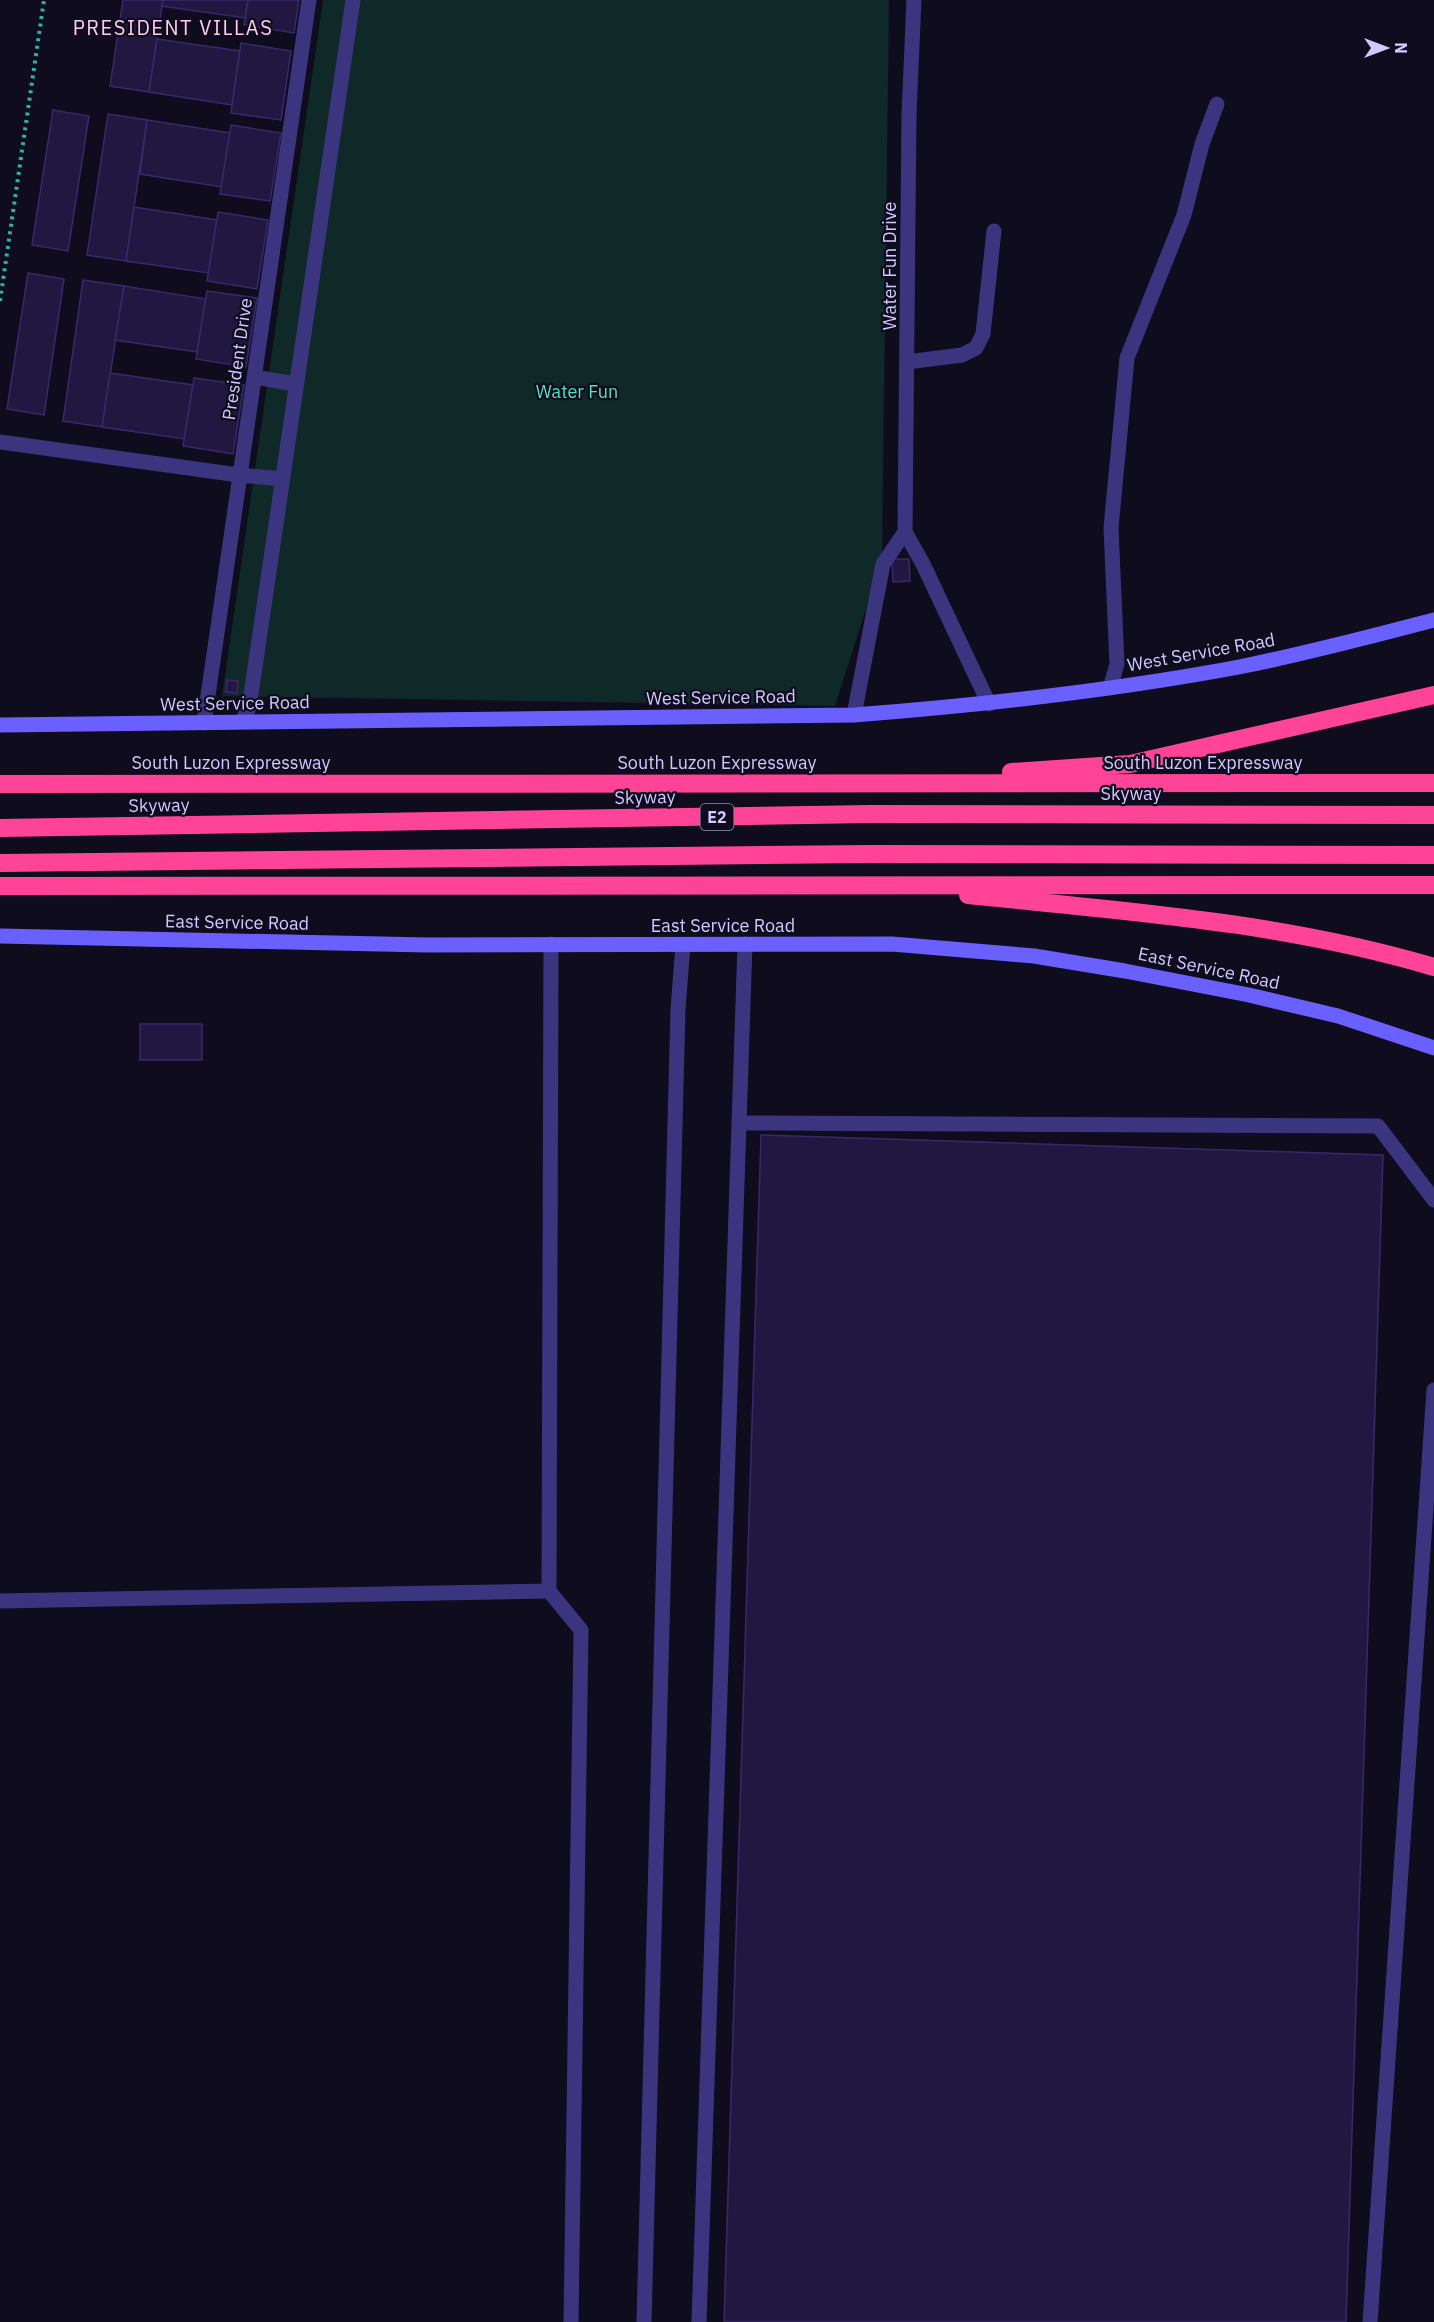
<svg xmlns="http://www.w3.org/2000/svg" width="1434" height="2322" font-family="'IBM Plex Sans',sans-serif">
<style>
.green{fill:#0f2828}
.building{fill:#211740;stroke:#38296c;stroke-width:1.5}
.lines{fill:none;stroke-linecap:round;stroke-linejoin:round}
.path{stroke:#2ab2ae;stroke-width:4;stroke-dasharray:3 4.5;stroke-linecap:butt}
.service{stroke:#3b357f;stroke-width:15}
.minor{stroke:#3b357f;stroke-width:15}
.secondary{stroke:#6960ff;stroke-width:15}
.motorway{stroke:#ff4497;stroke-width:18}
.labels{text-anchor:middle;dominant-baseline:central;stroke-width:4.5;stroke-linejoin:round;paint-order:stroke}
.shield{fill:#0f0c1e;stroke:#9790bc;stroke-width:1.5}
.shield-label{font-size:16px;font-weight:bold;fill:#d1c9ff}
.street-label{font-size:18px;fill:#d1c9ff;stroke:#0f0c1e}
.park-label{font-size:18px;fill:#53e1c2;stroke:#0f0c1e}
.neighbourhood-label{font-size:20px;letter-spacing:1.5px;fill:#ffcbea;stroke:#0f0c1e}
</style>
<rect width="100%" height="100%" fill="#0f0c1e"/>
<polygon class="green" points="323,0 889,0 882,559 835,706 222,696"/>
<g class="building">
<polygon points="123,0 163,0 149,92 110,86"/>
<polygon points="163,0 248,0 245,18 162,6"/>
<polygon points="248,0 299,0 294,33 244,25"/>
<polygon points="157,39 240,51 232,105 149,92"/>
<polygon points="241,43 291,51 281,120 231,113"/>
<polygon points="53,110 89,116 68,251 32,245"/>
<polygon points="108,114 147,120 126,261 87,255"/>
<polygon points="147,120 230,133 222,187 140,174"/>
<polygon points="231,125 281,133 270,201 220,194"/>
<polygon points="134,207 217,220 209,273 126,261"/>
<polygon points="218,212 268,220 257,289 207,281"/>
<polygon points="28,273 64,279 44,415 7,409"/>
<polygon points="83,280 124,286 102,427 63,421"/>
<polygon points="124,286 206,299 197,352 115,340"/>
<polygon points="207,291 257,298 246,367 196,359"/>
<polygon points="110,373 193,385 185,439 102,427"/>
<polygon points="194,378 244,385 233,454 183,446"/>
<polygon points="892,559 909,559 910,581 893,582"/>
<polygon points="227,680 238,681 237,693 226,692"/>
<rect x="140" y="1024" width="62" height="36"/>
<polygon points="761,1135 1383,1155 1346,2322 724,2322"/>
</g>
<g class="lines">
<polyline class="path" points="0,301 44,0"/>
<g class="service">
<polyline points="907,362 962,355 976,348 983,334 994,231"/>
<polyline points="254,377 296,384"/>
<polyline points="239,475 282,479"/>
<polyline points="242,721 249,708 353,0"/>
<polyline points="551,944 549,1591 581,1630 571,2322"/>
<polyline points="740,1123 1378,1126 1434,1200"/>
<polyline points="0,1601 549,1591"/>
<polyline points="644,2322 678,1009 683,945"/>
<polyline points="699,2322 745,944"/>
<polyline points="1370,2322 1434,1390"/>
</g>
<g class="minor">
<polyline points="914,0 909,114 905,532 923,564 989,704"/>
<polyline points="0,442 239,475"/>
<polyline points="1110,688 1117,664 1111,528 1127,358 1184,215 1202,144 1217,104"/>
<polyline points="854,715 883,564 905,532"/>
<polyline points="204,723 309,0"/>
</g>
<g class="secondary">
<path d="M0,725L854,715C983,705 1111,691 1239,667C1305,654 1369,637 1434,620"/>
<polyline points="0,936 427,945 892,944 1034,956 1125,971 1249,995 1338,1016 1434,1048"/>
</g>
<g class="motorway">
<polyline points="1011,772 1130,764 1434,695"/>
<polyline points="0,784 1434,783"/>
<polyline points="0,828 870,814 1434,815"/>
<polyline points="0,863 869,854 1434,855"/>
<polyline points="0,886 1434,885"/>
<path d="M968,895C1124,911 1283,922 1434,967"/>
</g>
</g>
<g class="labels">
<rect class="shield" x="700.5" y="804" width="33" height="26" rx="4.5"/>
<g class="shield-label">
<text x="717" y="817">E2</text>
</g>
<g class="street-label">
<text transform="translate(889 266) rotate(-90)">Water Fun Drive</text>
<text transform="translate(237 359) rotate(-82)">President Drive</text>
<text transform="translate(1201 652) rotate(-10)">West Service Road</text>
<text transform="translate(721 697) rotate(-1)">West Service Road</text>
<text transform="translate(235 703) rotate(-1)">West Service Road</text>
<text x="231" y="762">South Luzon Expressway</text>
<text x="717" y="762">South Luzon Expressway</text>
<text x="1203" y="762">South Luzon Expressway</text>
<text x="1131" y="793">Skyway</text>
<text transform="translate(645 797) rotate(-1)">Skyway</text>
<text transform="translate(159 805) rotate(-1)">Skyway</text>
<text transform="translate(237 922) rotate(1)">East Service Road</text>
<text x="723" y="925">East Service Road</text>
<text transform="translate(1209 968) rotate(12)">East Service Road</text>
</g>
<g class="park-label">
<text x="577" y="391">Water Fun</text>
</g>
<g class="neighbourhood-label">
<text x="173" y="27">PRESIDENT VILLAS</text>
</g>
</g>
<g transform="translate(1386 48) rotate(90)" stroke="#0f0c1e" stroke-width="4.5" paint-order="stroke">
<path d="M0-4.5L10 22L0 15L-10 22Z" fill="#d1c9ff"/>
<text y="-9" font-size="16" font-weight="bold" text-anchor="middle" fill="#d1c9ff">N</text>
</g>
</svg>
